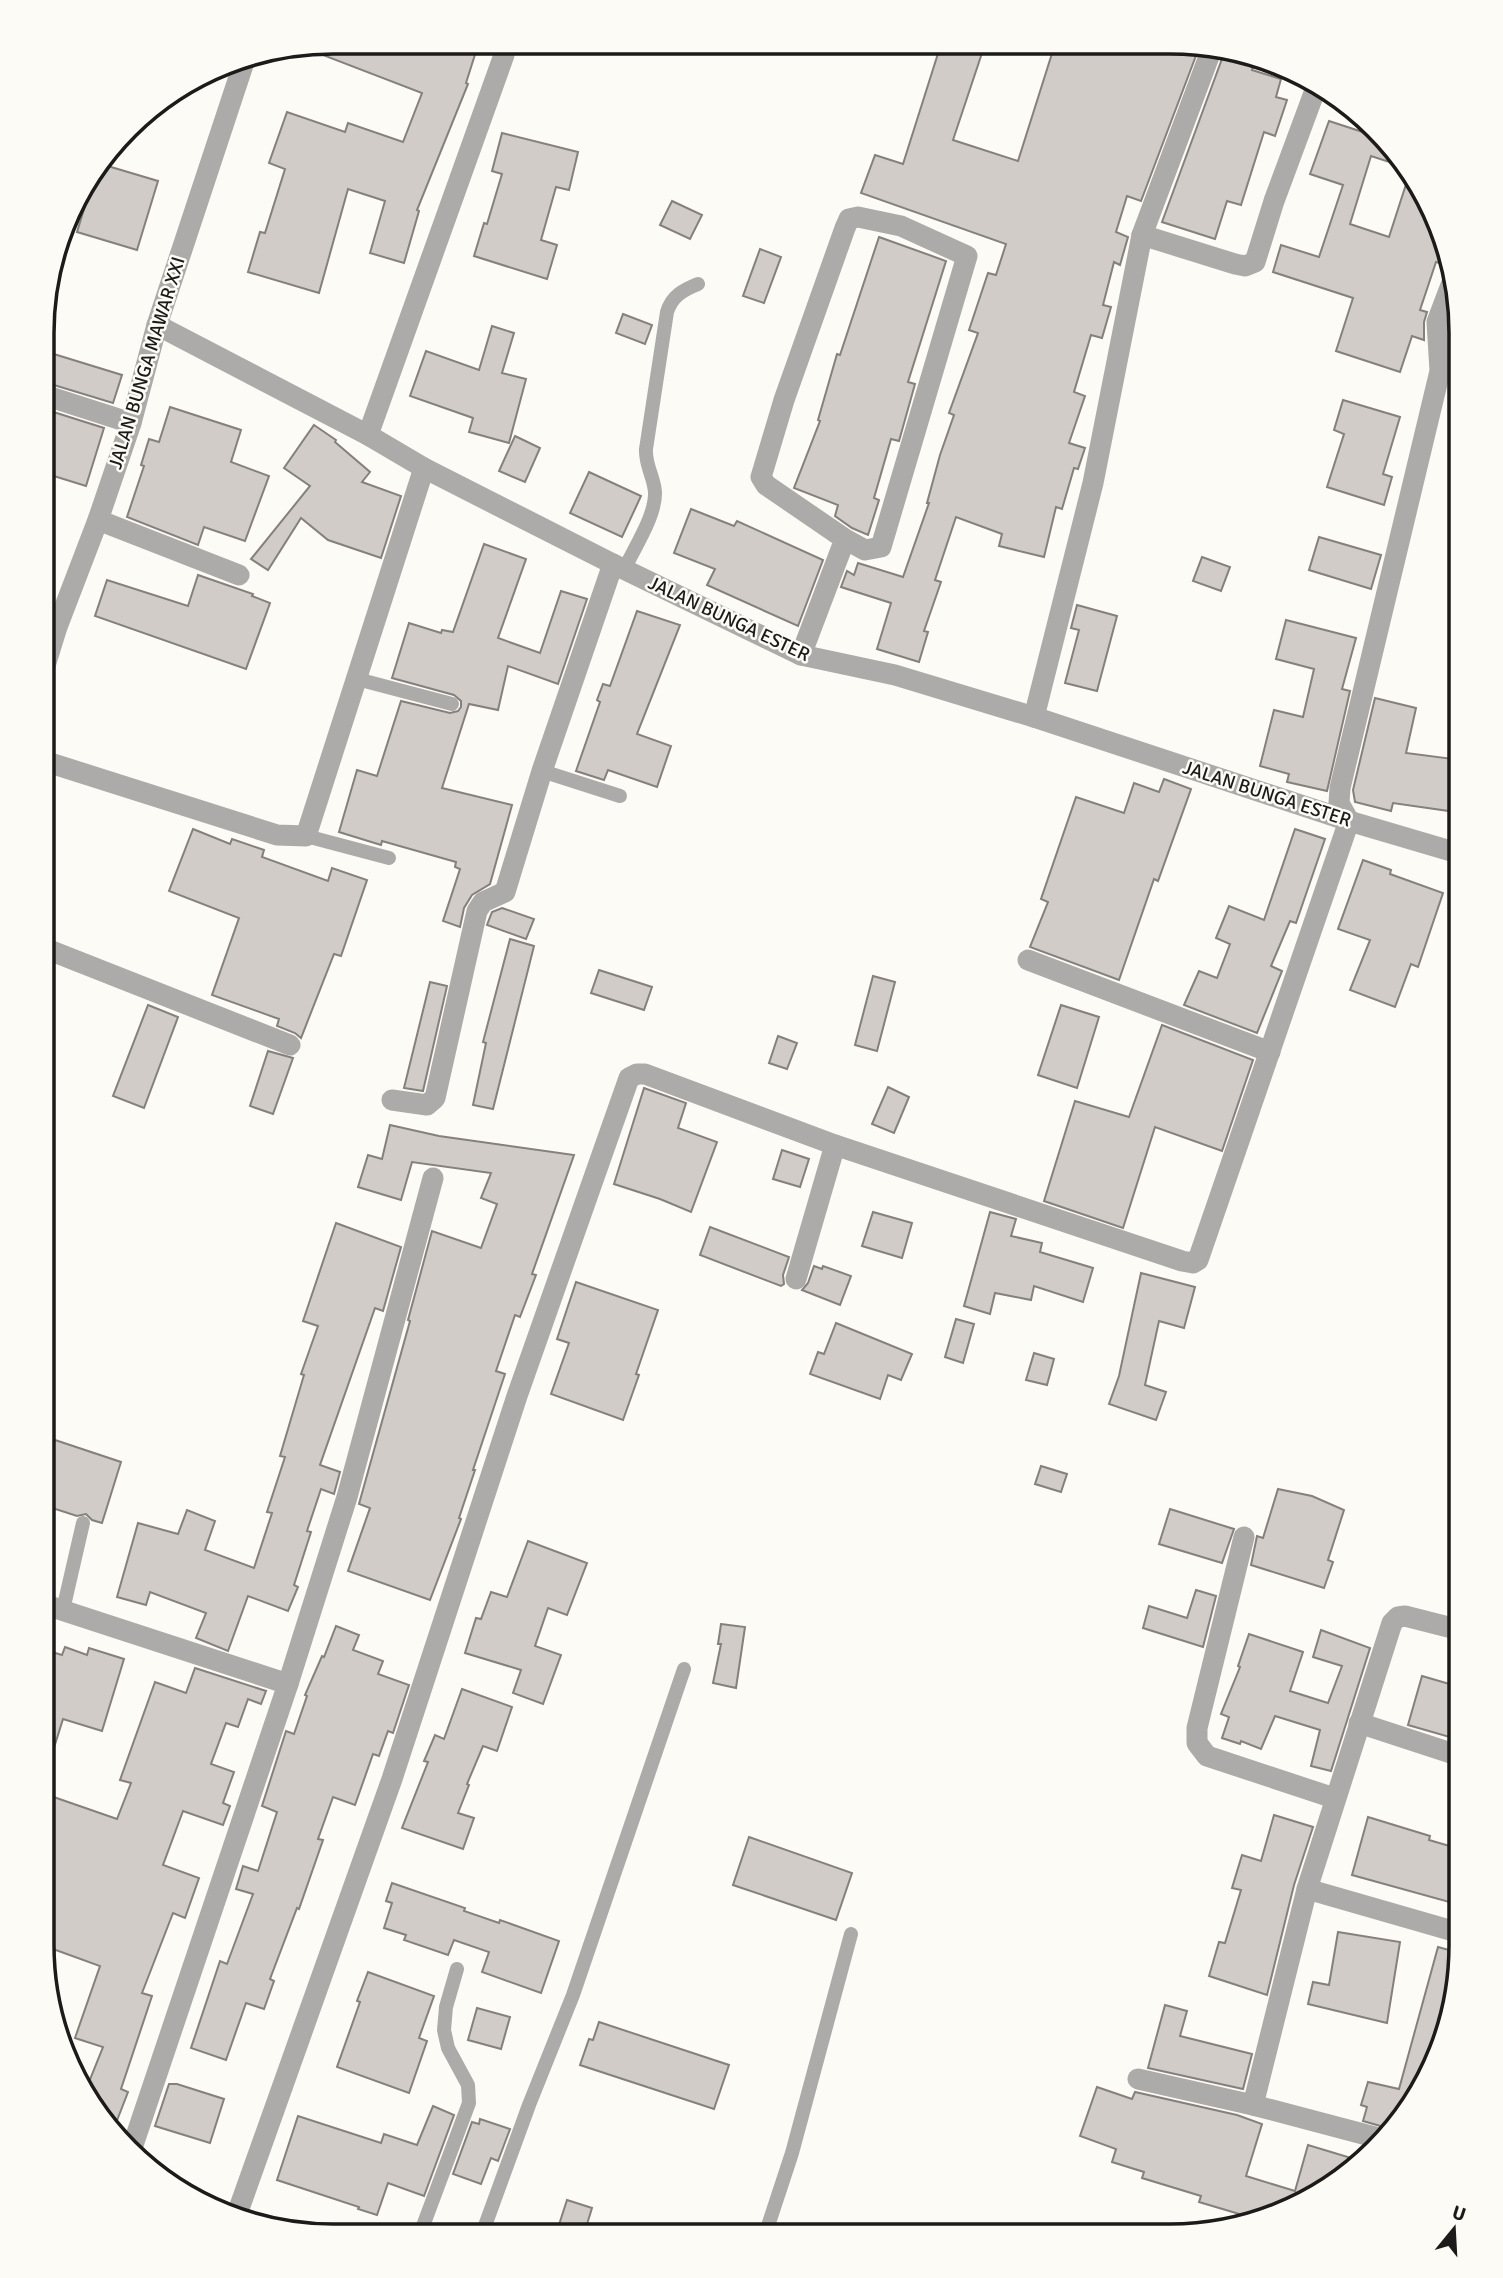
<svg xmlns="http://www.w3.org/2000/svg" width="1503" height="2278" font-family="Signika,sans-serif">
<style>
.building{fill:#d1ccc7;stroke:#85807b;stroke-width:2}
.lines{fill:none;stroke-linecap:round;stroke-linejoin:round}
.service{stroke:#adaba9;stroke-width:14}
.minor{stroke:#adaba9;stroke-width:21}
.trunk{stroke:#625e5a;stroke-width:21}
.labels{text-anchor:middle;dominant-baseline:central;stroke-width:5;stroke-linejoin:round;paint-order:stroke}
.street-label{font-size:19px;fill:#1c1b19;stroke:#fdfbf5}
.rim{fill:none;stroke:#1c1b19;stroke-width:3.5}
</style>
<rect width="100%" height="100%" fill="#fdfbf5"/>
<g class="building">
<polygon points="333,42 479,42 466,83 468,84 417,210 419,211 404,263 370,253 385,201 348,189 319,293 248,272 260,232 265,233 285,169 269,163 287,112 345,132 348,123 403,142 422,93 302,47"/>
<polygon points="941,44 985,44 953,140 1018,161 1055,44 1097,44 1119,51 1121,44 1200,45 1141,201 1127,196 1116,232 1128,237 1120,265 1114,262 1103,305 1111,307 1102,338 1091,335 1074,392 1085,396 1069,443 1085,448 1078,469 1074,468 1062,509 1056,507 1044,557 999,546 1002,534 956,517 935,580 941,582 924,631 928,632 919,662 877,649 891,603 841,587 847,571 854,575 858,563 903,577 929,503 927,503 940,455 954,415 949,413 978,333 969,330 988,273 996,275 1006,244 861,193 875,155 903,164"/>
<polygon points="1224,49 1256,57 1252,70 1281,79 1276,97 1287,100 1275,136 1264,132 1241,205 1227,201 1215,239 1162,222 1223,56"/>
<polygon points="1329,121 1384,139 1401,156 1408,168 1371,156 1350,224 1389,237 1410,172 1439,221 1447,265 1436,262 1420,310 1427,312 1424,322 1424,340 1412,336 1400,372 1336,351 1353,298 1273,272 1281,245 1319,257 1343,185 1310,174"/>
<polygon points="502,133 578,152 569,190 556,187 541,240 557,245 547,279 474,256 484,223 487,224 502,174 492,171"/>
<polygon points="101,164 158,181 137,250 77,232 96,170"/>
<polygon points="672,201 702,215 690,239 660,225"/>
<polygon points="879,237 946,261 908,382 915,384 899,441 891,439 874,498 879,500 868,535 852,528 835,516 838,505 794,488 820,421 818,420 837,354 840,355"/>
<polygon points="760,249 781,257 764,303 743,296"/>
<polygon points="623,314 652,325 645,344 616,333"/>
<polygon points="492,326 514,333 502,373 526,379 509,443 469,432 473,418 410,396 426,351 479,370"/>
<polygon points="44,351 122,375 113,403 44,382"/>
<polygon points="1343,400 1400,417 1383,474 1392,477 1384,505 1327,487 1344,434 1334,430"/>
<polygon points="170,407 241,430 231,462 269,476 245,541 204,527 198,545 127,517 144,466 141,465 149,439 159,442"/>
<polygon points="44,409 104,428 86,486 44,473"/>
<polygon points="314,425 336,440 335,442 370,472 362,482 401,496 381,558 328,540 301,518 268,570 251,559 310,486 284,468"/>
<polygon points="515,436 540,448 525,482 499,471"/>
<polygon points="589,472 641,496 622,537 570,513"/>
<polygon points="691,509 734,526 737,521 823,560 798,626 707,585 715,569 674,553"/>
<polygon points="1319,537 1381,555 1371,589 1309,570"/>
<polygon points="484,544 526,559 498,638 540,653 561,591 587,599 558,684 508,666 498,710 469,704 442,788 512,805 490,884 472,895 464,908 460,927 443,921 460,869 455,867 456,862 382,841 381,845 339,832 357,770 377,776 401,701 450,713 458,711 461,707 461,701 454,695 392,678 409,623 441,633 442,630 453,632"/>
<polygon points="1202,557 1230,567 1221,591 1193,581"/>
<polygon points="198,575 253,594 252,596 270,603 246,669 95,616 107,580 188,606"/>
<polygon points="1077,605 1117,616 1097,691 1065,683 1079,630 1071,628"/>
<polygon points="637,611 680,625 637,734 671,746 657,787 608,770 604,780 576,771 600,702 597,700 603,684 610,686"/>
<polygon points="1286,620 1356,638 1342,689 1350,691 1327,791 1287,782 1289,774 1260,766 1274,710 1303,717 1314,669 1276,659"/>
<polygon points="1375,698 1416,708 1406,753 1461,760 1456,812 1393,803 1391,811 1355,802 1353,790"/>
<polygon points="1164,779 1191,789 1158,881 1154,879 1119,980 1030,947 1048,902 1041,899 1076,797 1124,813 1134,783 1159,792"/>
<polygon points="193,829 230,844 232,839 264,850 262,857 328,881 332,868 367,880 341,956 334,954 301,1038 295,1033 277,1026 279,1019 212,995 239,918 169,891"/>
<polygon points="1295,829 1325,839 1296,923 1290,921 1271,966 1282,971 1257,1033 1184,1005 1199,971 1217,978 1230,944 1216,938 1229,906 1264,920"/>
<polygon points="1363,860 1391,870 1390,874 1443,893 1418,967 1411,964 1395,1007 1350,990 1370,940 1338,929"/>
<polygon points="502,908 534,919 526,939 487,925 492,912"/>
<polygon points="510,939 534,946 493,1109 473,1105 486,1043 483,1042"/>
<polygon points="599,970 652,987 644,1010 591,993"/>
<polygon points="873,976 895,982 877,1051 855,1045"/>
<polygon points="430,982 447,986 423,1091 404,1088"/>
<polygon points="148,1005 178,1017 144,1108 113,1096"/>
<polygon points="1061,1005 1099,1017 1077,1088 1038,1075"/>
<polygon points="1162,1025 1253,1060 1222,1151 1155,1127 1123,1228 1044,1201 1075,1101 1129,1117"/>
<polygon points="778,1036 797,1043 787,1069 769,1063"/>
<polygon points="268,1051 293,1058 273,1114 250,1106"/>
<polygon points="888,1087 909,1097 894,1133 872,1124"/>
<polygon points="644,1088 686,1103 678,1128 717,1142 691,1212 660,1199 614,1184"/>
<polygon points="390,1125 439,1136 574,1155 532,1274 536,1275 520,1317 515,1315 496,1371 505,1374 473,1470 475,1470 459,1518 461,1519 430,1600 348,1571 370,1508 359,1504 410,1321 408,1320 432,1231 481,1248 497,1204 481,1198 491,1173 412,1162 401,1200 358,1187 368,1155 382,1159"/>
<polygon points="782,1150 809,1159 800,1187 773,1179"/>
<polygon points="873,1212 912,1223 902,1258 862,1246"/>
<polygon points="990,1212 1016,1219 1011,1236 1042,1243 1040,1252 1093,1268 1083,1302 1034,1286 1031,1300 995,1293 990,1314 964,1306"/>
<polygon points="336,1223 401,1247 383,1311 375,1308 320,1465 340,1472 334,1494 321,1489 307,1531 311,1532 294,1585 298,1587 288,1611 248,1596 228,1651 196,1638 206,1613 150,1592 146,1605 117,1597 138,1523 178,1534 187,1510 215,1521 205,1550 254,1568 272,1513 267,1512 285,1457 280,1456 304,1375 301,1374 318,1326 303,1321"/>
<polygon points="710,1227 789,1257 783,1275 784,1284 781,1286 700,1255"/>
<polygon points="814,1266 822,1269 823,1266 851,1276 840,1305 802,1290 808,1283"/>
<polygon points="1141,1273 1195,1287 1184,1328 1159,1321 1145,1385 1166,1392 1156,1420 1109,1404 1119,1376"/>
<polygon points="576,1282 658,1310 636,1374 639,1375 623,1420 551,1394 569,1343 557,1339"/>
<polygon points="956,1319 974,1324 963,1363 945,1357"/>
<polygon points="836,1323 912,1354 901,1380 888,1375 880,1399 810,1374 818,1352 824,1354"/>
<polygon points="1034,1353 1054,1359 1047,1385 1026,1380"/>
<polygon points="43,1436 121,1462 102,1523 92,1520 86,1514 77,1516 43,1505"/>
<polygon points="1041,1466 1067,1474 1061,1492 1035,1484"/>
<polygon points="1278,1489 1312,1496 1344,1510 1328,1560 1333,1562 1324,1588 1251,1565 1257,1536 1263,1538"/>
<polygon points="1170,1509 1234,1529 1222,1563 1159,1544"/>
<polygon points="528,1541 587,1563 567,1615 548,1608 535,1646 561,1655 543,1704 513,1693 521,1670 465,1653 476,1618 481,1619 491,1592 507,1597"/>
<polygon points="1196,1590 1216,1596 1203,1647 1143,1628 1149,1606 1187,1618"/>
<polygon points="721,1624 745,1627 736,1688 713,1683 721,1644 718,1644"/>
<polygon points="336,1626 359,1635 353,1650 383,1661 378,1674 409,1685 393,1733 388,1731 379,1756 373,1754 355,1805 333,1797 318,1839 323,1840 299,1909 297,1908 270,1979 274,1981 264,2009 246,2003 226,2060 191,2048 220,1961 227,1964 253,1894 236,1889 243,1866 258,1871 277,1812 262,1806 286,1731 294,1734 307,1696 305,1695 322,1656 324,1657"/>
<polygon points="1321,1630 1370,1648 1331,1771 1311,1766 1320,1730 1275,1716 1261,1749 1241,1741 1240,1744 1222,1738 1229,1717 1221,1714 1240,1667 1238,1666 1249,1634 1303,1652 1290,1691 1328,1703 1342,1666 1313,1657"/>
<polygon points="65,1647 87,1655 89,1648 124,1659 102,1731 63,1719 47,1770 42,1769 42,1649 62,1655"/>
<polygon points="195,1668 266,1691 261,1704 248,1699 238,1727 226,1723 211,1764 234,1772 223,1803 230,1806 223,1825 183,1811 163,1865 199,1878 185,1918 173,1913 142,1993 152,1996 121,2089 128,2092 116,2123 99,2116 85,2092 103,2047 75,2038 100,1966 42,1945 42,1793 117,1819 131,1783 120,1780 155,1682 186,1693"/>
<polygon points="1422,1676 1460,1687 1460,1740 1408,1725"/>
<polygon points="462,1689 512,1707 497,1751 483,1746 467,1784 469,1785 458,1813 474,1818 463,1849 402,1828 428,1762 424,1761 435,1735 444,1739"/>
<polygon points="1274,1815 1313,1827 1294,1885 1267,1995 1209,1976 1219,1942 1225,1943 1241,1890 1232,1888 1242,1855 1261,1861"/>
<polygon points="1368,1817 1430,1836 1429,1840 1460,1849 1460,1905 1352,1875"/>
<polygon points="749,1837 852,1873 836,1920 733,1885"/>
<polygon points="392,1883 465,1908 464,1911 499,1923 500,1920 559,1941 541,1993 482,1972 489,1952 454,1940 448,1955 404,1940 406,1935 384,1928 392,1903 386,1901"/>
<polygon points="1338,1932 1400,1942 1387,2023 1308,2004 1313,1982 1329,1985"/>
<polygon points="1438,1947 1460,1953 1460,1964 1448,2024 1442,2023 1426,2079 1412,2107 1391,2129 1363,2121 1367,2107 1361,2105 1368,2082 1399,2089"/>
<polygon points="368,1972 434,1996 419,2038 427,2041 409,2093 337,2067 360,2002 357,2001"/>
<polygon points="1165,2005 1187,2011 1180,2036 1252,2054 1243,2089 1148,2068"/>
<polygon points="477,2008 510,2017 501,2049 468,2040"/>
<polygon points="599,2022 729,2065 714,2109 580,2065 589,2039 593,2040"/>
<polygon points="169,2084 177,2084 224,2099 210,2143 155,2126"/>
<polygon points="1097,2087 1132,2099 1135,2092 1237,2115 1262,2124 1246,2176 1295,2191 1308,2145 1361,2161 1347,2176 1282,2214 1256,2219 1199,2202 1201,2196 1142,2178 1144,2172 1112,2162 1116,2149 1080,2136"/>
<polygon points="433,2106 454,2115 424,2196 388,2183 377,2215 358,2209 359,2207 277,2180 298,2116 381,2143 384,2134 417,2145"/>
<polygon points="480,2119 510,2129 498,2161 491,2158 481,2184 453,2174 472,2122 479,2124"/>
<polygon points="567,2200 592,2208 584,2234 556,2234"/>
</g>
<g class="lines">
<g class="service">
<path d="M624,570C634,548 656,516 655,492C654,477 645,465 646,449L667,312C672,296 683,290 698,284"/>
<polyline points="357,679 452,704"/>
<polyline points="542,771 620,796"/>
<polyline points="306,836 389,858"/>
<polyline points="63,1610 83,1523"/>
<polyline points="420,2234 469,2103 468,2085 448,2048 444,2030 446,2007 457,1969"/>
<polyline points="482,2234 529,2105 573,1995 684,1669"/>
<polyline points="765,2235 792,2153 851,1934"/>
</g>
<g class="minor">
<polyline points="1142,235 1235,264 1245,266 1255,262 1274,201 1317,85"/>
<polyline points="157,325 368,435 424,468 613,564 801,655 895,675 1034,717 1349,821 1461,854"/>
<polyline points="44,395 131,423"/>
<polyline points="368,435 504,55"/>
<polyline points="98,520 239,575"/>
<polyline points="801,655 845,539 766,485 761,477 784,400 845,228 849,219 858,217 901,226 967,256 881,547 865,550 845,539"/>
<polyline points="44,669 57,627 98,520 131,423 157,325 246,56"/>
<polyline points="1034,717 1093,483 1142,235 1211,51"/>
<polyline points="44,761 277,835 306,836 424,468"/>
<polyline points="44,948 290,1045"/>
<polyline points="1028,960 1270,1052"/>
<polyline points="392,1100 427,1105 435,1098 477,911 483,902 505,892 542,771 613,564"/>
<polyline points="796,1279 835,1145"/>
<polyline points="1244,1537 1197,1728 1197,1743 1207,1756 1334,1798"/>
<polyline points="43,1604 288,1684"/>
<polyline points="1359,1723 1460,1756"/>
<polyline points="1307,1889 1460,1933"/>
<polyline points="1138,2079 1253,2105 1382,2139"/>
<polyline points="1253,2105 1307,1889 1392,1623 1398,1617 1405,1616 1460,1630"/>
<polyline points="131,2151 288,1684 347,1497 433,1178"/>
<polyline points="236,2217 392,1779 517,1396 629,1078 637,1074 645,1074 835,1145 1182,1261 1193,1263 1198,1260 1349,821 1339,803 1340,788 1440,371 1437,322 1451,285"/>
</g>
<polyline class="trunk" points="216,2211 240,2219"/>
</g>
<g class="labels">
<g class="street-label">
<text transform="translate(147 363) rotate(-73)">JALAN BUNGA MAWAR XXI</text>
<text transform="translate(729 619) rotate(25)">JALAN BUNGA ESTER</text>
<text transform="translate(1267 794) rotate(18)">JALAN BUNGA ESTER</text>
</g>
</g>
<path d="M0 0H1503V2278H0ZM333 54H1170A279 279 0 0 1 1449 333V1945A279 279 0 0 1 1170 2224H333A279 279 0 0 1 54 1945V333A279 279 0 0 1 333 54Z" fill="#fdfbf5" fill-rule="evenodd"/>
<path class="rim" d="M333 54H1170A279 279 0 0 1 1449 333V1945A279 279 0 0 1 1170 2224H333A279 279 0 0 1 54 1945V333A279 279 0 0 1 333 54Z"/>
<g transform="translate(1454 2229) rotate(18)" stroke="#fdfbf5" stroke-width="5" paint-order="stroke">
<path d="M0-5L12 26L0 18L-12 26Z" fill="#1c1b19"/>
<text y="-10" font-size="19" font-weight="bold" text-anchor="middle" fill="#1c1b19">U</text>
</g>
</svg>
